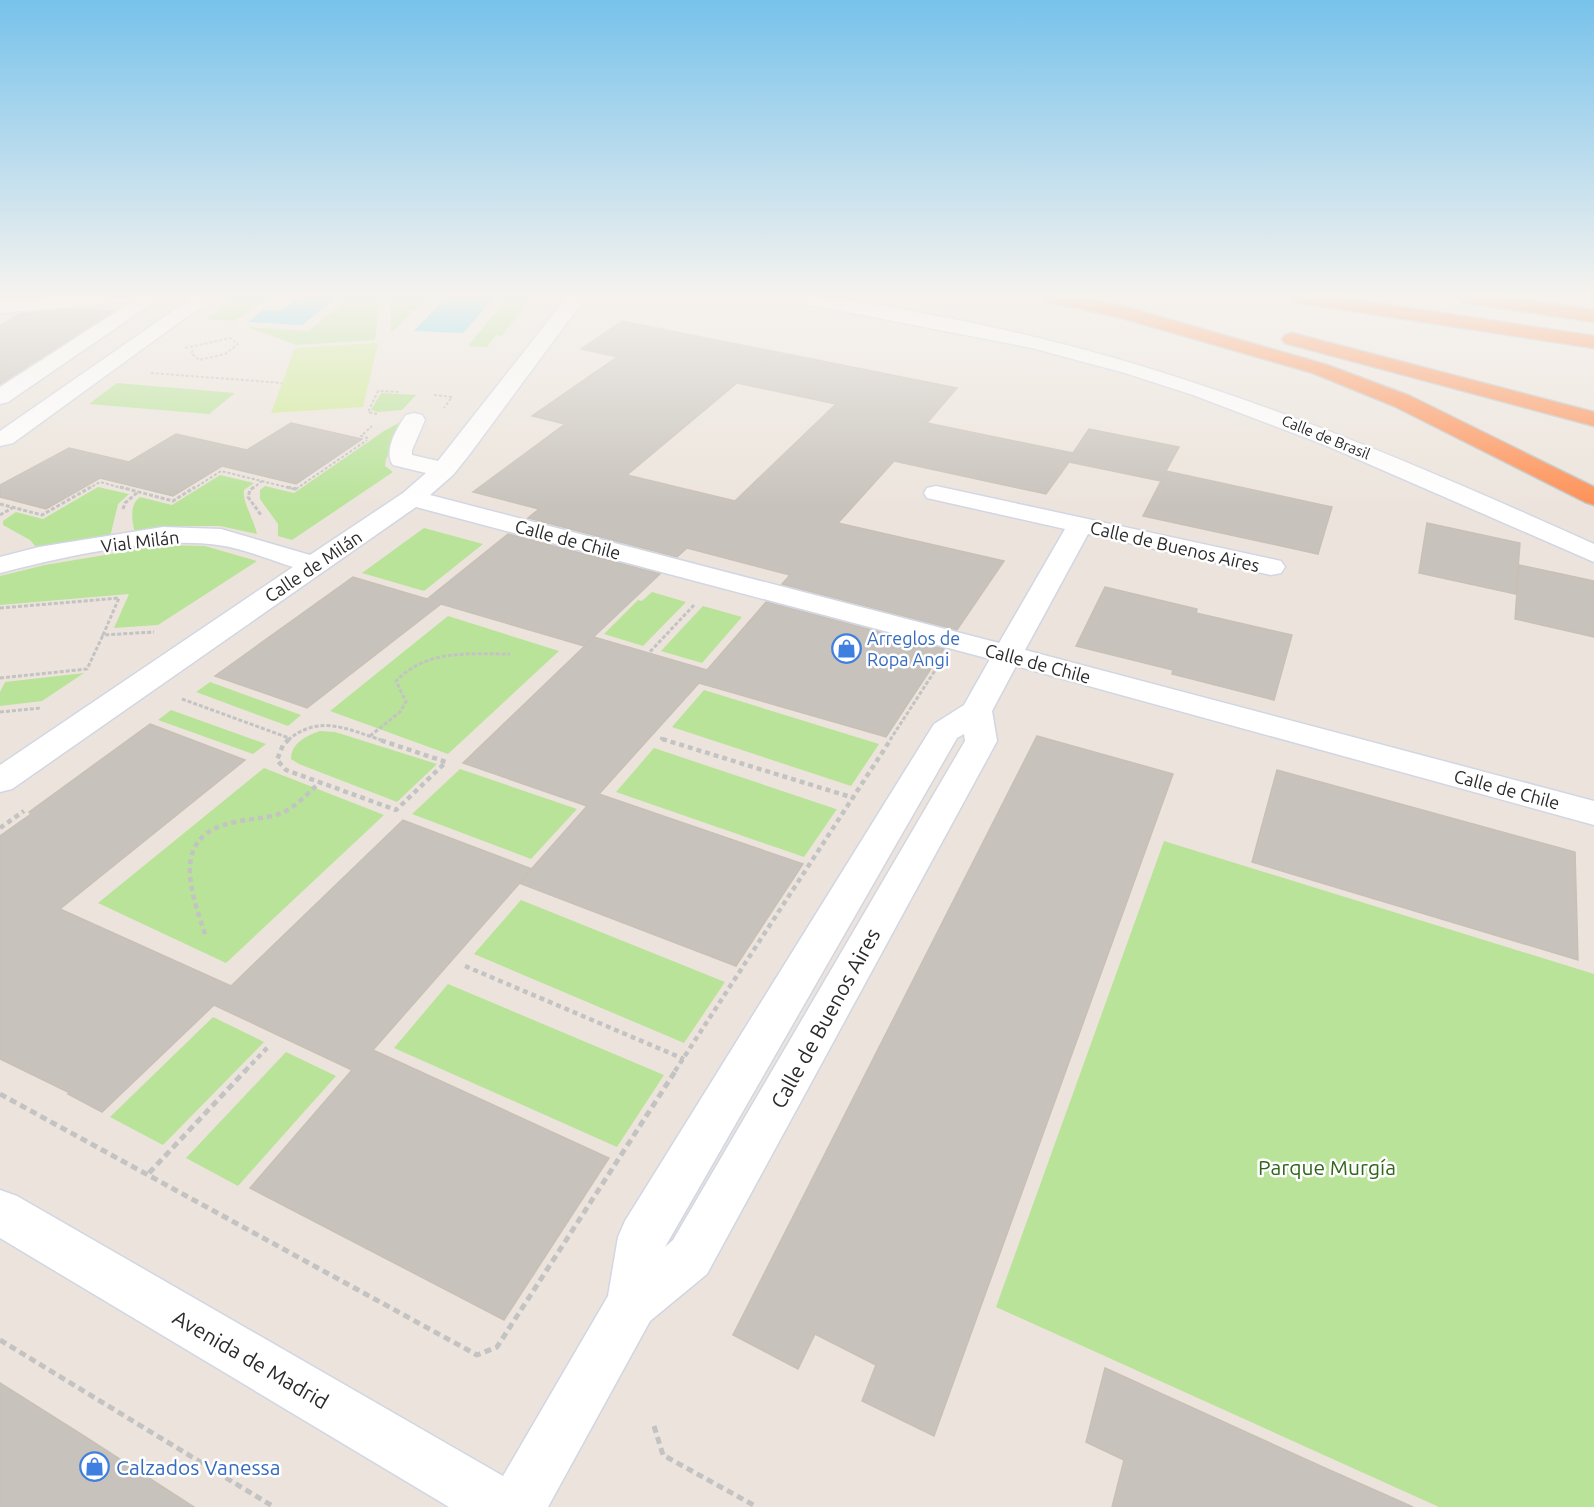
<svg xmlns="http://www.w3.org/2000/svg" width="1594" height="1507" font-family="Ubuntu,sans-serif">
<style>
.green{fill:#b8e398}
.pitch{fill:#cdea94}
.water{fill:#6ed7ef}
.building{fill:#c7c2bb;stroke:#c8c0b6;stroke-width:1.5;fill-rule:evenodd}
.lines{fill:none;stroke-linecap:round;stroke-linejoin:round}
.minor-casing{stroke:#d1d6e3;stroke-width:3}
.highway-casing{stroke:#c3c3c3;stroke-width:3}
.path-far3{stroke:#c3c3c3;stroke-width:2;stroke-dasharray:3 2;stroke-linecap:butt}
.path-far2{stroke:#c3c3c3;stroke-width:3;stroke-dasharray:4 2;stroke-linecap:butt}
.path-far1{stroke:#c3c3c3;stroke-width:4.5;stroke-dasharray:5 4;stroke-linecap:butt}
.path{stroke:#c3c3c3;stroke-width:5;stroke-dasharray:7 4.5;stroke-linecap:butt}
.minor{fill:#fff;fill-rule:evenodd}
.highway{fill:#fe9055;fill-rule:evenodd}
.labels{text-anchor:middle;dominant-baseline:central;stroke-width:5;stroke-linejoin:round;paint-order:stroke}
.far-street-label{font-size:15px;fill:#2a2a2a;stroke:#fff}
.street-label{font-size:18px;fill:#2a2a2a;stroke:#fff}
.shop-label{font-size:18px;fill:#366cbe;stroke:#fff;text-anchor:start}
.near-street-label{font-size:21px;fill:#2a2a2a;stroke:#fff}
.near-park-label{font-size:21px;fill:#30671a;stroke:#fff}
.near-shop-label{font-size:21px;fill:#366cbe;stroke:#fff;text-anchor:start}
</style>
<rect width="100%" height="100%" fill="#ece4dc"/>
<g class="green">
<polygon points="237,297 270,297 235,321 206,319"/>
<polygon points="350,297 380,297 375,340 296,345 248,327 309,331"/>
<polygon points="391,297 428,297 391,333"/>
<polygon points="508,297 532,297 502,336 496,335 487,347 468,346"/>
<polygon points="117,383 235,393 209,414 89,404"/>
<polygon points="381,393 416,395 402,410 378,412 371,410"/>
<polygon points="410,417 386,459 385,466 393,472 292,540 278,536 278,524 260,499 260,490 265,486 294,493 384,431"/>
<path d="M220,475L254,483L244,490C242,501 254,520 257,534L220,526H182L135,533C132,521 129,505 140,497L172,505Z"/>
<polygon points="98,487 129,494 118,504 110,537 36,547 30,540 3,525 3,521 16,512 43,519"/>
<polygon points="424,528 483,544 424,591 362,573"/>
<polygon points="164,545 205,546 257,561 158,625 114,628 129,594 0,605 0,576 45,565"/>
<polygon points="652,592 686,602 643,646 604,634 638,600 642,601"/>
<polygon points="703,606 742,617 702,663 661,651"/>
<polygon points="448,616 559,651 448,754 330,711"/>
<polygon points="84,673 42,701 0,706 0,692 5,682"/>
<polygon points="210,682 301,715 288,726 196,692"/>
<polygon points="704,690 879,744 851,786 672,727"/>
<polygon points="171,710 266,744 253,754 158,720"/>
<path d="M320,731L335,732L437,764L397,802L299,764L291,759C291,743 306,736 320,731Z"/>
<polygon points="654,748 836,809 837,809 804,857 616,792"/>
<polygon points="264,768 384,815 226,963 98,903"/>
<polygon points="460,769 577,809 531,859 412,814"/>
<polygon points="1164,841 1594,974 1594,1507 1439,1507 996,1307"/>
<polygon points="521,900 725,982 684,1043 474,954"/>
<polygon points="448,984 664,1075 617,1147 394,1048"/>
<polygon points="213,1017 264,1042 163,1145 110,1117"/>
<polygon points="286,1052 336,1076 238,1186 186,1158"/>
</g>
<polygon class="pitch" points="378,343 363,407 271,413 295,348"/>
<g class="water">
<polygon points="298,297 337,297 302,325 248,322 263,310 280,311"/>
<polygon points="446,297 495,297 463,333 414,331"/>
</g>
<g class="building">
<polygon points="76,308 114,311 0,384 0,325 20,314"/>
<path d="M622,321L957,388L927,423L1073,453L1089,429L1179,447L1166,471L1332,507L1318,554L1143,516L1161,481L1069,462L1046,494L894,461L838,523L1004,561L957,630L782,584L790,575L687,548L677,557L528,518L539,509L473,492L565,424L532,416L617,357L581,349ZM737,383L836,404L735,501L627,475Z"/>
<polygon points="291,423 362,439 296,484 222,466 173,496 100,478 46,509 0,497 0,485 69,448 129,462 176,434 247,450"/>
<polygon points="1427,523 1520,543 1516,594 1419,573"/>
<polygon points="508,534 660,574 584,646 441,604 307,708 215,676 353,577 427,599"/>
<polygon points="1519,565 1594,581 1594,637 1515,619"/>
<polygon points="1105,587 1197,609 1196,613 1292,635 1274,700 1172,674 1173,670 1076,646"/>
<polygon points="766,602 944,649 886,737 699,683 599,794 803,864 736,966 519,883 587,806 463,763 594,637 707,670"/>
<polygon points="150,724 245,760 60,909 231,986 403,820 532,869 373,1050 609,1158 504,1320 250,1188 352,1070 214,1005 102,1112 68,1094 70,1093 0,1059 0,836 31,814 29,812"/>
<polygon points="1037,736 1173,774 934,1436 862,1401 876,1365 815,1334 798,1369 733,1335"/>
<polygon points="1277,770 1575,852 1578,960 1252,862"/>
<polygon points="1105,1368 1325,1468 1413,1507 1112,1507 1124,1460 1086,1442"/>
<polygon points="0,1383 84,1436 194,1507 0,1507"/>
</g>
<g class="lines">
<defs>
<g id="minor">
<polygon points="56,297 136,297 134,300 139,297 161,297 8,402 0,404 0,387 133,301 0,313 0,301"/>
<polygon points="189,297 214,297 13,443 0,446 0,431 190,299"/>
<path d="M567,297H586L469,455L453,475L430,495L999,643L1065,529L927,498L924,493L927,488L936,486L1281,561L1285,567L1281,573L1271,575L1088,534L1025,650L1594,801V825L1016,666L992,711L997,741L707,1274L650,1321L548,1507H449L0,1238V1190L17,1196L503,1476L608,1296L618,1237L625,1221L934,724L964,705L990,659L416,507L12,789L0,792V765L293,567C269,560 243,548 218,545C154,536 63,557 0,573V557L39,547L163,527L221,529L310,555L403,493L426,473L393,465C383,451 397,428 406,415L414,413L422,415L425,420L412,450V455L438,461ZM964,734L965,741L673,1240L665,1247L957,738Z"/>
<path d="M792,297C848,297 902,310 958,320C1181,364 1388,451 1594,544V562L1325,445L1193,395L1125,373L1032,348L801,303L794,301Z"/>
</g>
<g id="highway">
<polygon points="1044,297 1078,297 1126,307 1327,365 1410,396 1594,487 1594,505 1585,502 1394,406 1313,373 1122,318 1046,301"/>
<polygon points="1291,297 1336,297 1594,336 1594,348 1300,303 1293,301"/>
<polygon points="1458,297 1504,297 1594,310 1594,322 1467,303 1460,301"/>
<polygon points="1292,333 1594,412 1594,426 1285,343 1282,339 1285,335"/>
</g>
</defs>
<use href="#minor" class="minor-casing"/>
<use href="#highway" class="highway-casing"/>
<g class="path-far3">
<polyline points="185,348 230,338 238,344 225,354 199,360 191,353 195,349"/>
<polyline points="151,373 282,383"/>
<polyline points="434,395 452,397 444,408"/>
<polyline points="377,414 368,412 378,391 399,392"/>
<polyline points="368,438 361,436 372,426"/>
<polyline points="88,489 100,482 126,489"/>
<polyline points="193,489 221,471 294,489"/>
<polyline points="252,489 262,481"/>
<polyline points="296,489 367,440"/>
</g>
<g class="path-far2">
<polyline points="120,487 173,501 195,487"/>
<polyline points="254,487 250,490 248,497 261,515"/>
<polyline points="287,487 295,489 298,487"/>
<polyline points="0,504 42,515 91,487"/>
<polyline points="123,509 125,503 138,492"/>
<polyline points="0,515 12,508"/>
<polyline points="0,608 119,598 103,635 154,632"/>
<polyline points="646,656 695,604"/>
<polyline points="0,678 87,669 103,635"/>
<polyline points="182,699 289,738"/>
<polyline points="0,712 41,708"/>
<path d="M370,736L400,712L406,702L396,681C427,649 469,654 510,654"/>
<polyline points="660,738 667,740"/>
<path d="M288,740C319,714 347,729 381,740"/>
<polyline points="890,740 936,669"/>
</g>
<g class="path-far1">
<polyline points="289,739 283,745 277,760 286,770 396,810 446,762 377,739"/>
<polyline points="662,739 854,798"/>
<polyline points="0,828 24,811"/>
<path d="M205,934C190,889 170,835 235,822C251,818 269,819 284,812C298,805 309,792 320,782"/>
<polyline points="465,966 684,1059"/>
<polyline points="245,1071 268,1047"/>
<polyline points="675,1071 891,739"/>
</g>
<g class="path">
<polyline points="0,1094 477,1355 497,1347 676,1070"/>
<polyline points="149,1173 246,1070"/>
<polyline points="0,1340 274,1507"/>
<polyline points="654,1426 663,1455 757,1507"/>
</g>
<use href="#minor" class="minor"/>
<use href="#highway" class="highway"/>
</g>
<linearGradient id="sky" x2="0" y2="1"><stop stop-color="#77c2eb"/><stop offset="0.58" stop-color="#f6f3ef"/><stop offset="1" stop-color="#f6f3ef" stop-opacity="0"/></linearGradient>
<rect width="1594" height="508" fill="url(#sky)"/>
<defs>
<symbol id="shop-ring" viewBox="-11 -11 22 22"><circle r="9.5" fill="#fff" stroke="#3f7fe0" stroke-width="1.5"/><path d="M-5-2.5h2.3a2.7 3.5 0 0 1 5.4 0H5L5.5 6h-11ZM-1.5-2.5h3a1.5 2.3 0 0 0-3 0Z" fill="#3f7fe0"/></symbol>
</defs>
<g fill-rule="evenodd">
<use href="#shop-ring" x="830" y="632" width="33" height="33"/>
<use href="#shop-ring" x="78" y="1450" width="33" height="33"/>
</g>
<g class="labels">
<g class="far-street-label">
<text transform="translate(1326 437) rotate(22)">Calle de Brasil</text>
</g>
<g class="street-label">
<text transform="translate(568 539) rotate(15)">Calle de Chile</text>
<text transform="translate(140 541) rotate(-7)">Vial Milán</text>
<text transform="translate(1175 546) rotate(13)">Calle de Buenos Aires</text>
<text transform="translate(313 566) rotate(-34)">Calle de Milán</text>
<text transform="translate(1038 663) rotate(15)">Calle de Chile</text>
<text transform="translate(1507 789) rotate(15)">Calle de Chile</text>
</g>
<g class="shop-label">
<text x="867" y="638">Arreglos de<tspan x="867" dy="21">Ropa Angi</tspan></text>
</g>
<g class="near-street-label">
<text transform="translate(825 1018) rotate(-61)">Calle de Buenos Aires</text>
<text transform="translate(251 1359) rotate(30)">Avenida de Madrid</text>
</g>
<g class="near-park-label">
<text x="1327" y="1167">Parque Murgía</text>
</g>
<g class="near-shop-label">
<text x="116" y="1467">Calzados Vanessa</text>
</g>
</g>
</svg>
